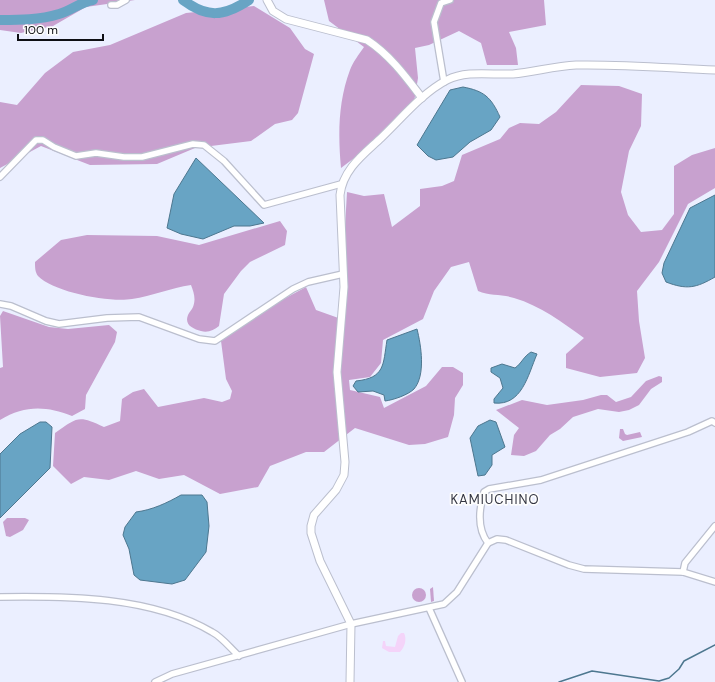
<svg xmlns="http://www.w3.org/2000/svg" width="715" height="682" font-family="'DM Sans',sans-serif">
<style>
.green{fill:#f4d4f9}
.forest{fill:#c8a1cf}
.water{fill:#68a4c4;stroke:#4d778f}
.lines{fill:none;stroke-linecap:round;stroke-linejoin:round}
.stream{stroke:#4d778f;stroke-width:1.5}
.river{stroke:#68a4c4;stroke-width:10}
.minor-casing{stroke:#bbbfce;stroke-width:8}
.tertiary-casing{stroke:#bbbfce;stroke-width:9}
.minor{stroke:#fff;stroke-width:5.5}
.tertiary{stroke:#fff;stroke-width:7}
.labels{text-anchor:middle;dominant-baseline:central;stroke-width:3.5;stroke-linejoin:round;paint-order:stroke}
.quarter-label{font-size:13px;letter-spacing:1px;fill:#343642;stroke:#fdfdfd}
</style>
<rect width="100%" height="100%" fill="#ebefff"/>
<path class="green" d="M401,633H404C407,639 405,647 400,652H389L382,648L383,641H385L386,646L395,647L398,636Z"/>
<g class="forest">
<polygon points="0,0 135,0 86,7 53,26 21,33 0,30"/>
<path d="M324,0H544L546,25L509,32L516,48L518,65H487L481,43L459,31L429,45L415,48L418,78L414,102L391,130L341,168C338,135 338,102 350,70C353,62 359,54 364,47L329,21Z"/>
<polygon points="254,6 290,28 305,49 314,54 298,113 292,120 275,124 251,141 195,148 157,164 90,165 41,146 0,168 0,102 17,105 45,73 73,52 110,45 186,13"/>
<path d="M581,85L619,86L642,94L641,126L629,151L621,192L628,215L641,232L662,230L674,214V166L692,155L715,148V188L688,204L659,262L637,291L639,321L645,358L637,373L600,377L566,368V354L584,338C562,322 541,306 514,298C502,294 490,296 478,291L469,262L451,267L434,291L423,319L383,340L381,363L370,377L349,380L350,390L380,397L384,408L426,386L442,367H453L463,373V385L455,398L454,415L448,437L425,444L409,445L355,428L324,452H306L270,466L258,487L220,494L184,475L159,479L136,471L109,480L84,477L71,484L53,466L55,433C78,417 78,415 104,427L120,421L122,399L133,392L144,389L158,407L204,398L222,402L230,399L232,391L226,379L221,341L282,300L306,287L316,310L344,320L348,284L344,245L347,192L364,196L384,194L392,227L420,206V189L442,186L454,181L462,155L500,139L509,128L520,123L539,124L556,112Z"/>
<path d="M280,221L287,231L285,245L250,262L241,271L224,294L219,326C214,330 208,333 201,331C193,329 184,325 188,315C189,312 192,310 193,307C196,299 194,293 191,285C171,288 152,296 132,299C110,303 53,292 38,276C35,272 35,267 35,262L61,240L87,235L157,236L199,245Z"/>
<path d="M3,311L49,327L68,329L109,325L117,332L115,342L86,395L85,409L72,416C46,406 25,405 0,420V368L3,367L0,316Z"/>
<polygon points="659,376 662,377 662,382 651,389 639,405 629,410 619,412 598,409 573,417 560,429 550,435 536,451 524,456 511,455 514,435 519,428 496,410 522,400 547,405 583,400 601,395 607,395 616,402 631,397 646,381"/>
<polygon points="620,429 623,429 625,434 627,435 640,432 642,437 623,441 619,438"/>
<polygon points="7,518 25,518 29,520 23,530 10,537 6,536 3,522"/>
<polygon points="433,587 434,601 431,602 430,589"/>
<circle cx="419" cy="595" r="7"/>
</g>
<g class="water">
<path d="M463,87C484,91 491,97 500,117L491,130L470,142L453,157L436,160L428,156L417,145L450,90Z"/>
<polygon points="196,158 264,223 250,226 234,226 203,239 181,234 167,228 174,194"/>
<path d="M715,195V277C696,288 687,290 666,282L662,273L664,263L690,208Z"/>
<path d="M417,329C421,345 426,375 414,389C408,395 393,400 385,401L384,395L373,391L358,392L353,386L356,381C385,378 383,365 387,340Z"/>
<path d="M531,352L537,354C528,375 522,406 494,403V399L503,388L500,378L491,372V368L502,364L515,368C522,363 523,357 531,352Z"/>
<polygon points="490,420 496,422 505,447 492,455 492,465 485,475 478,476 470,438 478,426"/>
<polygon points="40,422 46,422 52,427 50,468 0,518 0,454 20,434"/>
<path d="M181,495H202L207,502L209,526L206,552L185,580L172,584L140,580L134,575L129,549L123,535L125,527L136,512C152,510 167,503 181,495Z"/>
</g>
<g class="lines">
<polyline class="stream" points="559,682 592,671 659,681 669,678 679,669 684,661 715,645"/>
<g class="river">
<path d="M183,0C207,18 223,17 249,0"/>
<path d="M0,20C20,20 39,20 59,14C71,11 80,2 93,0"/>
</g>
<defs>
<g id="minor">
<polyline points="111,5 117,5 126,0"/>
<polyline points="444,82 434,22 441,3 450,0"/>
<polyline points="0,177 36,140 43,140 54,147 76,156 96,153 124,157 142,157 193,144 204,145 224,161 264,205 341,184"/>
<polyline points="0,304 11,306 46,321 59,324 107,318 139,317 199,339 215,341 293,289 308,282 343,274"/>
<path d="M488,543C477,529 479,509 484,492L489,489L541,480L688,432L712,421L715,423"/>
<polyline points="683,572 685,563 715,526"/>
<path d="M0,597C68,596 151,596 212,632C222,637 230,648 239,656"/>
<polyline points="429,608 462,682"/>
<polyline points="155,682 172,674 351,624 444,604 457,592 488,543 497,539 506,540 569,565 584,569 683,572 715,582"/>
</g>
<g id="tertiary">
<path d="M267,0L273,11L286,19L367,40C390,55 406,77 422,98"/>
<path d="M350,682L351,624L320,561L311,533V526L314,515L336,490L344,475L345,462L337,372L344,287L340,195C343,169 364,154 381,138C402,118 422,93 447,80C467,70 491,75 513,74C534,72 555,66 576,65C622,64 669,68 715,70"/>
</g>
</defs>
<use href="#minor" class="minor-casing"/>
<use href="#tertiary" class="tertiary-casing"/>
<use href="#minor" class="minor"/>
<use href="#tertiary" class="tertiary"/>
</g>
<g class="labels">
<g class="quarter-label">
<text x="495" y="499">KAMIUCHINO</text>
</g>
</g>
<path d="M18 34v6h85v-6" fill="none" stroke="#0e0f14" stroke-width="2"/>
<text x="24" y="34" font-size="12" fill="#0e0f14" stroke="#fdfdfd" stroke-width="3" paint-order="stroke">100 m</text>
</svg>
